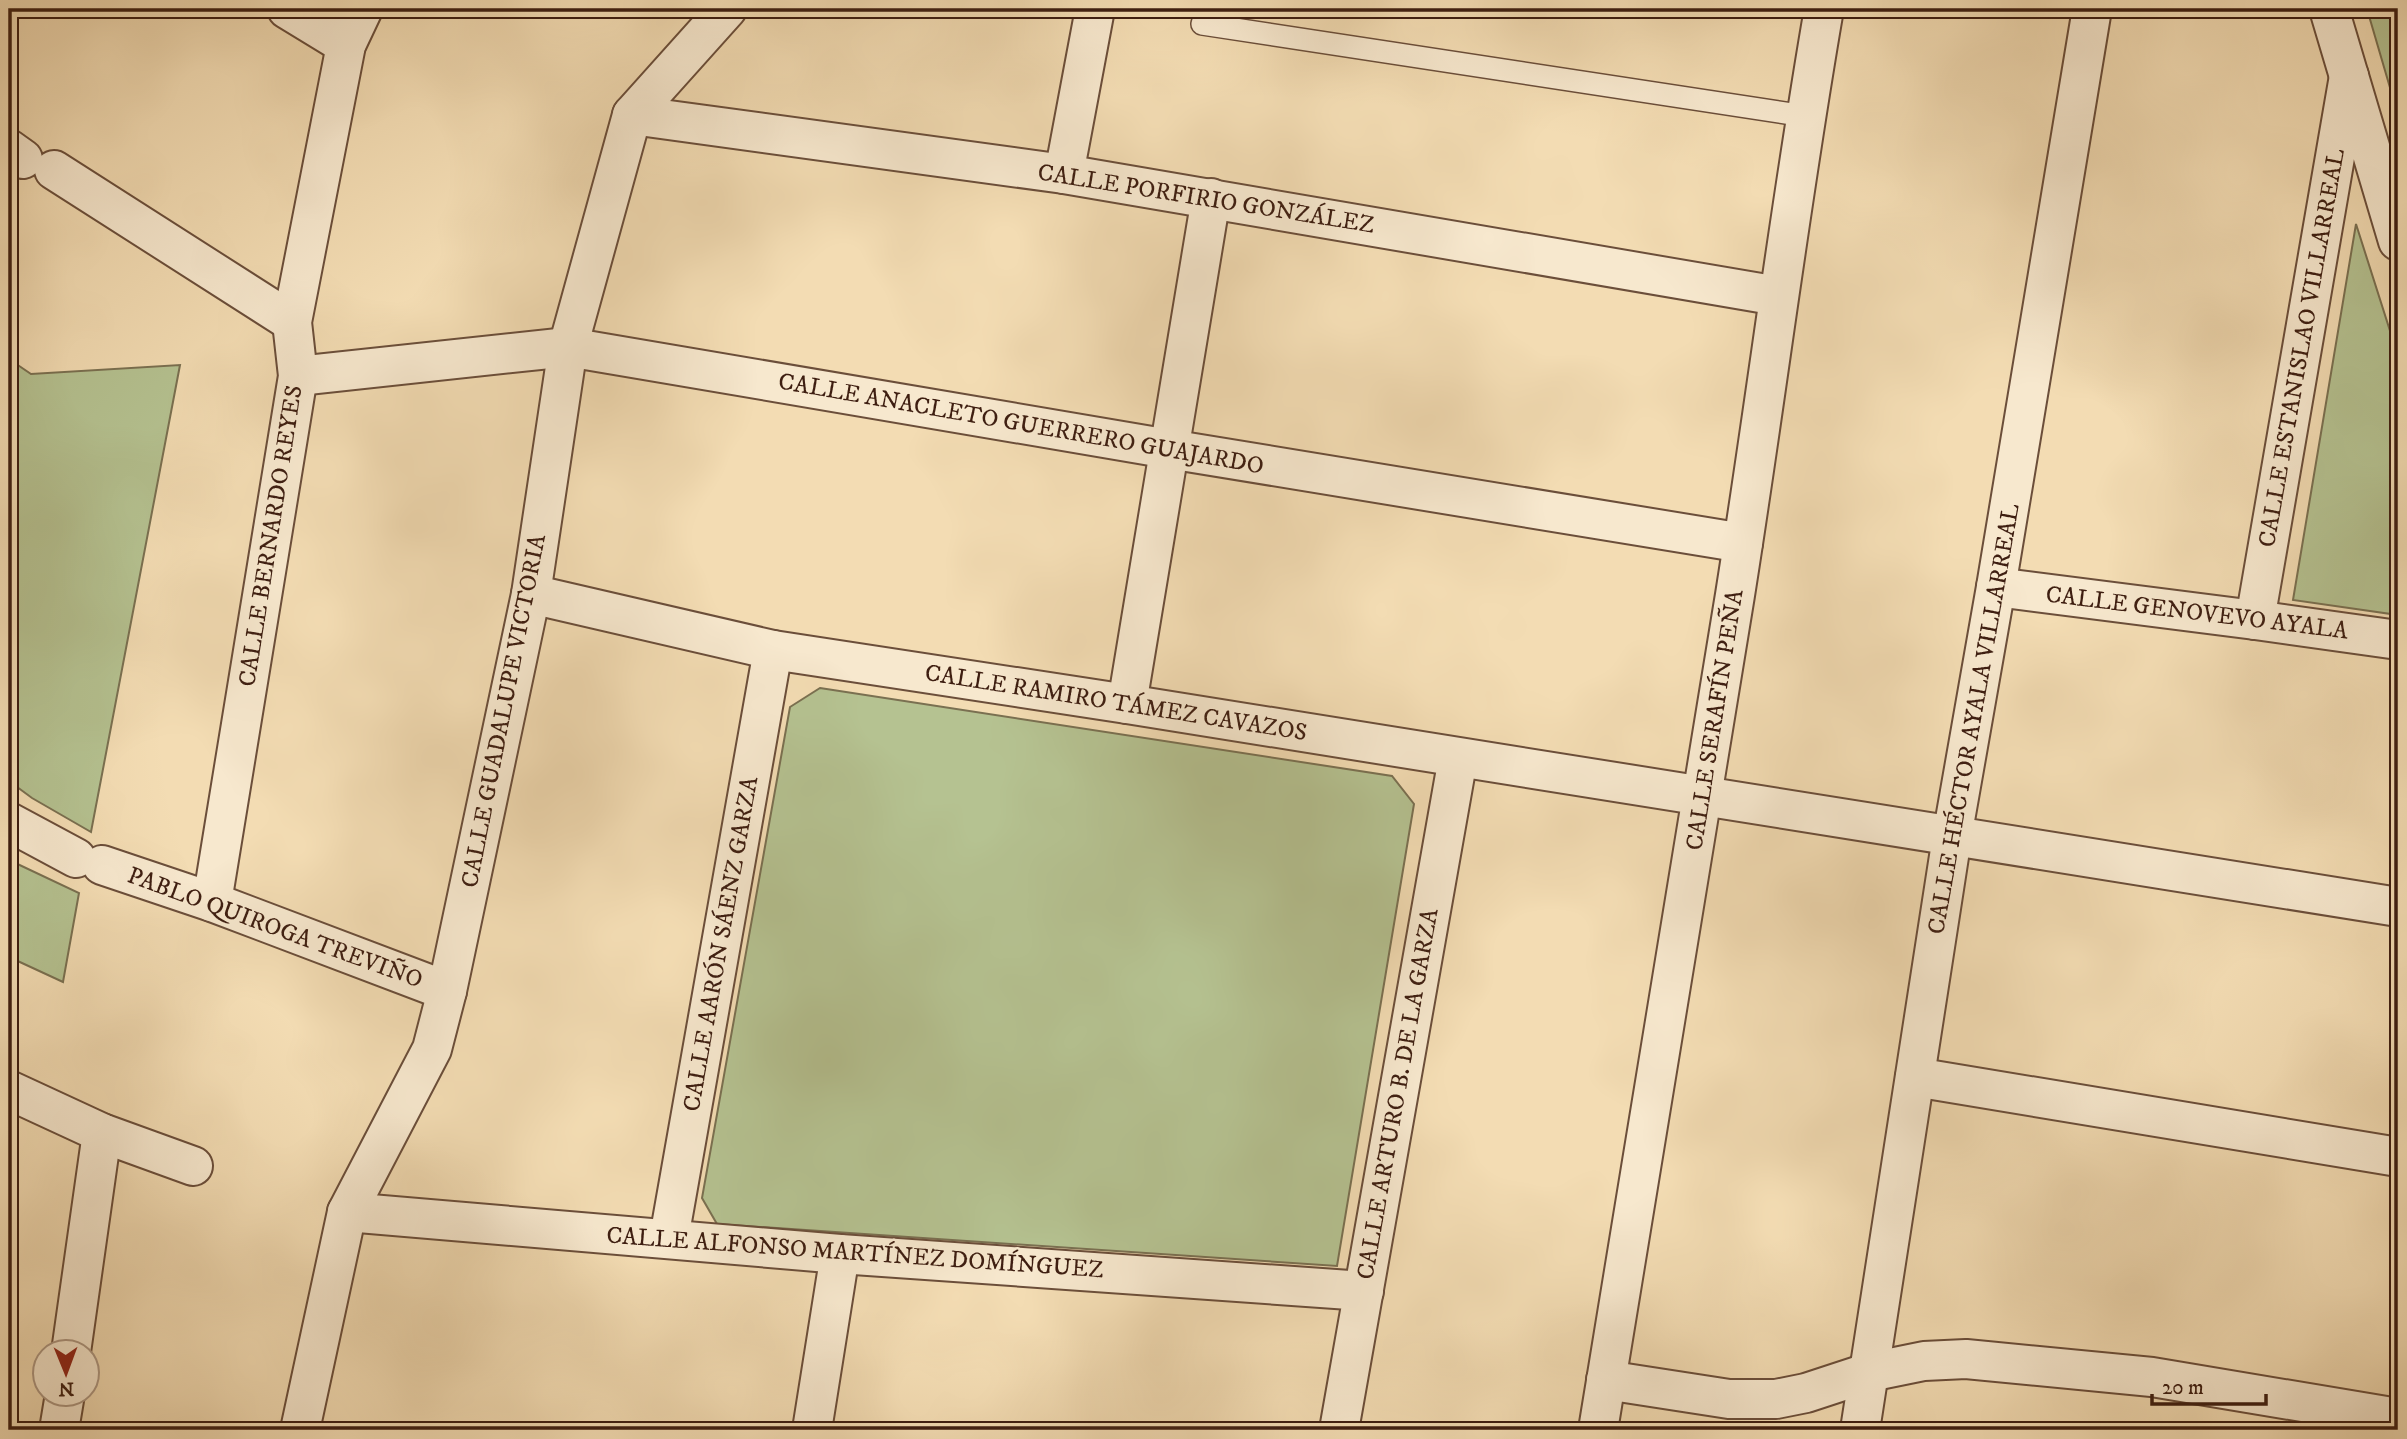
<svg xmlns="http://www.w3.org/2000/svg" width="2407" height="1439" font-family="'IM FELL DW Pica',serif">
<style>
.green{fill:#b5c291;stroke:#7a7051;stroke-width:2}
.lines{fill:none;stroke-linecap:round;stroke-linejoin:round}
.service-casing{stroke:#6b4e3a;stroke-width:24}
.minor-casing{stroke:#6b4e3a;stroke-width:42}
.service{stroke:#f7e8ce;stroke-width:21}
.minor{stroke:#f7e8ce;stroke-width:38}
.labels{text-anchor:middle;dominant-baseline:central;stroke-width:5;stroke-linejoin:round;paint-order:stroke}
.street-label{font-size:24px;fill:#3e1e11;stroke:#f7e8ce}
</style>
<rect width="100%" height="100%" fill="#f3dcb3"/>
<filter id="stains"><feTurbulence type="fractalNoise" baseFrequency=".00286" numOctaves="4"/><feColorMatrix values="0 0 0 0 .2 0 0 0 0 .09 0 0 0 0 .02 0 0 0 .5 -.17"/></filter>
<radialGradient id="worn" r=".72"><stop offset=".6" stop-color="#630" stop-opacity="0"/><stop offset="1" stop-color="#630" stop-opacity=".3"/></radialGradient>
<g class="green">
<polygon points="2367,9 2398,9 2398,115"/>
<polygon points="2356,224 2398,356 2398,615 2293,600"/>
<polygon points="9,359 31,374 180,365 91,832 32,798 9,781"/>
<polygon points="820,688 1392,776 1414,804 1337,1266 717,1224 702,1198 790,707"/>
<polygon points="9,860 79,893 63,982 9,957"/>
</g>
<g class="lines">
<defs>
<polyline id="service" points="1202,24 1805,116"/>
<g id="minor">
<polyline points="287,9 346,45"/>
<polyline points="2329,9 2398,241"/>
<polyline points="632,115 1064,174 1778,296"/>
<polyline points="9,149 23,159"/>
<polyline points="54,170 292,322"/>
<polyline points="1064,174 1095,9"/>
<polyline points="298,376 568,347 1169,449 1743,543"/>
<polyline points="1996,587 2255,620 2398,640"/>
<polyline points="531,594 773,650 1127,704 2398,907"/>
<polyline points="2255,620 2349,76"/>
<polyline points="1127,704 1211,198"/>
<polyline points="9,822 76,858"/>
<polyline points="102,865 212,902 447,991"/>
<polyline points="212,902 298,376 292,322 346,45 363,9"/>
<polyline points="1915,1077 2398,1157"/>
<polyline points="9,1090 102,1133 193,1166"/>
<polyline points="347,1212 840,1254 1364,1291"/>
<polyline points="669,1238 773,650"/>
<polyline points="71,1352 102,1133"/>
<polyline points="1606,1380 1729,1399 1776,1399 1806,1393 1870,1372 1924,1361 1966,1359 2152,1377 2398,1418"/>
<polyline points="59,1430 65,1394"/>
<polyline points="300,1430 347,1212 432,1049 447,991 531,594 568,347 632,115 727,9"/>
<polyline points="812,1430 840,1254"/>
<polyline points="1339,1430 1458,758"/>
<path d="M1598,1430C1642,1152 1691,874 1735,595C1766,400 1790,204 1824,9"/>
<polyline points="1860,1430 1952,837 1996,587 2092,9"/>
</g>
</defs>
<use href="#service" class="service-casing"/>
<use href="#minor" class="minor-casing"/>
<use href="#service" class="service"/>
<use href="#minor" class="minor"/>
</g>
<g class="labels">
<g class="street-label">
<text transform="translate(1206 199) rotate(9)">CALLE PORFIRIO GONZÁLEZ</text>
<text transform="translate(2302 348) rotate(-80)">CALLE ESTANISLAO VILLARREAL</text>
<text transform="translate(1021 424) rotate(10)">CALLE ANACLETO GUERRERO GUAJARDO</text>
<text transform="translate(271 536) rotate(-81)">CALLE BERNARDO REYES</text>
<text transform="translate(2197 613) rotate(7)">CALLE GENOVEVO AYALA</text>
<text transform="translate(1116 703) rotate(9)">CALLE RAMIRO TÁMEZ CAVAZOS</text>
<text transform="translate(504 711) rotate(-79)">CALLE GUADALUPE VICTORIA</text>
<text transform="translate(1974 719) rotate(-80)">CALLE HÉCTOR AYALA VILLARREAL</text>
<text transform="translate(1715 720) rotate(-81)">CALLE SERAFÍN PEÑA</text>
<text transform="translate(275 928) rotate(20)">PABLO QUIROGA TREVIÑO</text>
<text transform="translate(721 944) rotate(-80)">CALLE AARÓN SÁENZ GARZA</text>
<text transform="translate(1398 1094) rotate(-80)">CALLE ARTURO B. DE LA GARZA</text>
<text transform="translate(855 1253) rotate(4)">CALLE ALFONSO MARTÍNEZ DOMÍNGUEZ</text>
</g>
</g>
<rect width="2407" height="1439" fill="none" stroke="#f3dcb3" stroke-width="35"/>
<rect x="10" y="10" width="2386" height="1418" fill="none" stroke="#3e1e11" stroke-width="3.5"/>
<rect x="18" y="18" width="2372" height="1404" fill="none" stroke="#3e1e11" stroke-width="2"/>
<g transform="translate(66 1373) rotate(179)"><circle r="33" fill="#f7e8ce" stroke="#ad9782" stroke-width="2"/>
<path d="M0-5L12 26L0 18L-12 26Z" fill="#8f2418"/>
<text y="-10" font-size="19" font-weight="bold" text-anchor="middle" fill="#3e1e11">N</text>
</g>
<path d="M2152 1394v10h114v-10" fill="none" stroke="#3e1e11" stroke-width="3.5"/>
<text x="2162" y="1394" font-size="21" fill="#3e1e11" stroke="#f7e8ce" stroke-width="5" paint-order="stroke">20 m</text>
<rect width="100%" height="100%" filter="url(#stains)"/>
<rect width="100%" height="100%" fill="url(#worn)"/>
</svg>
